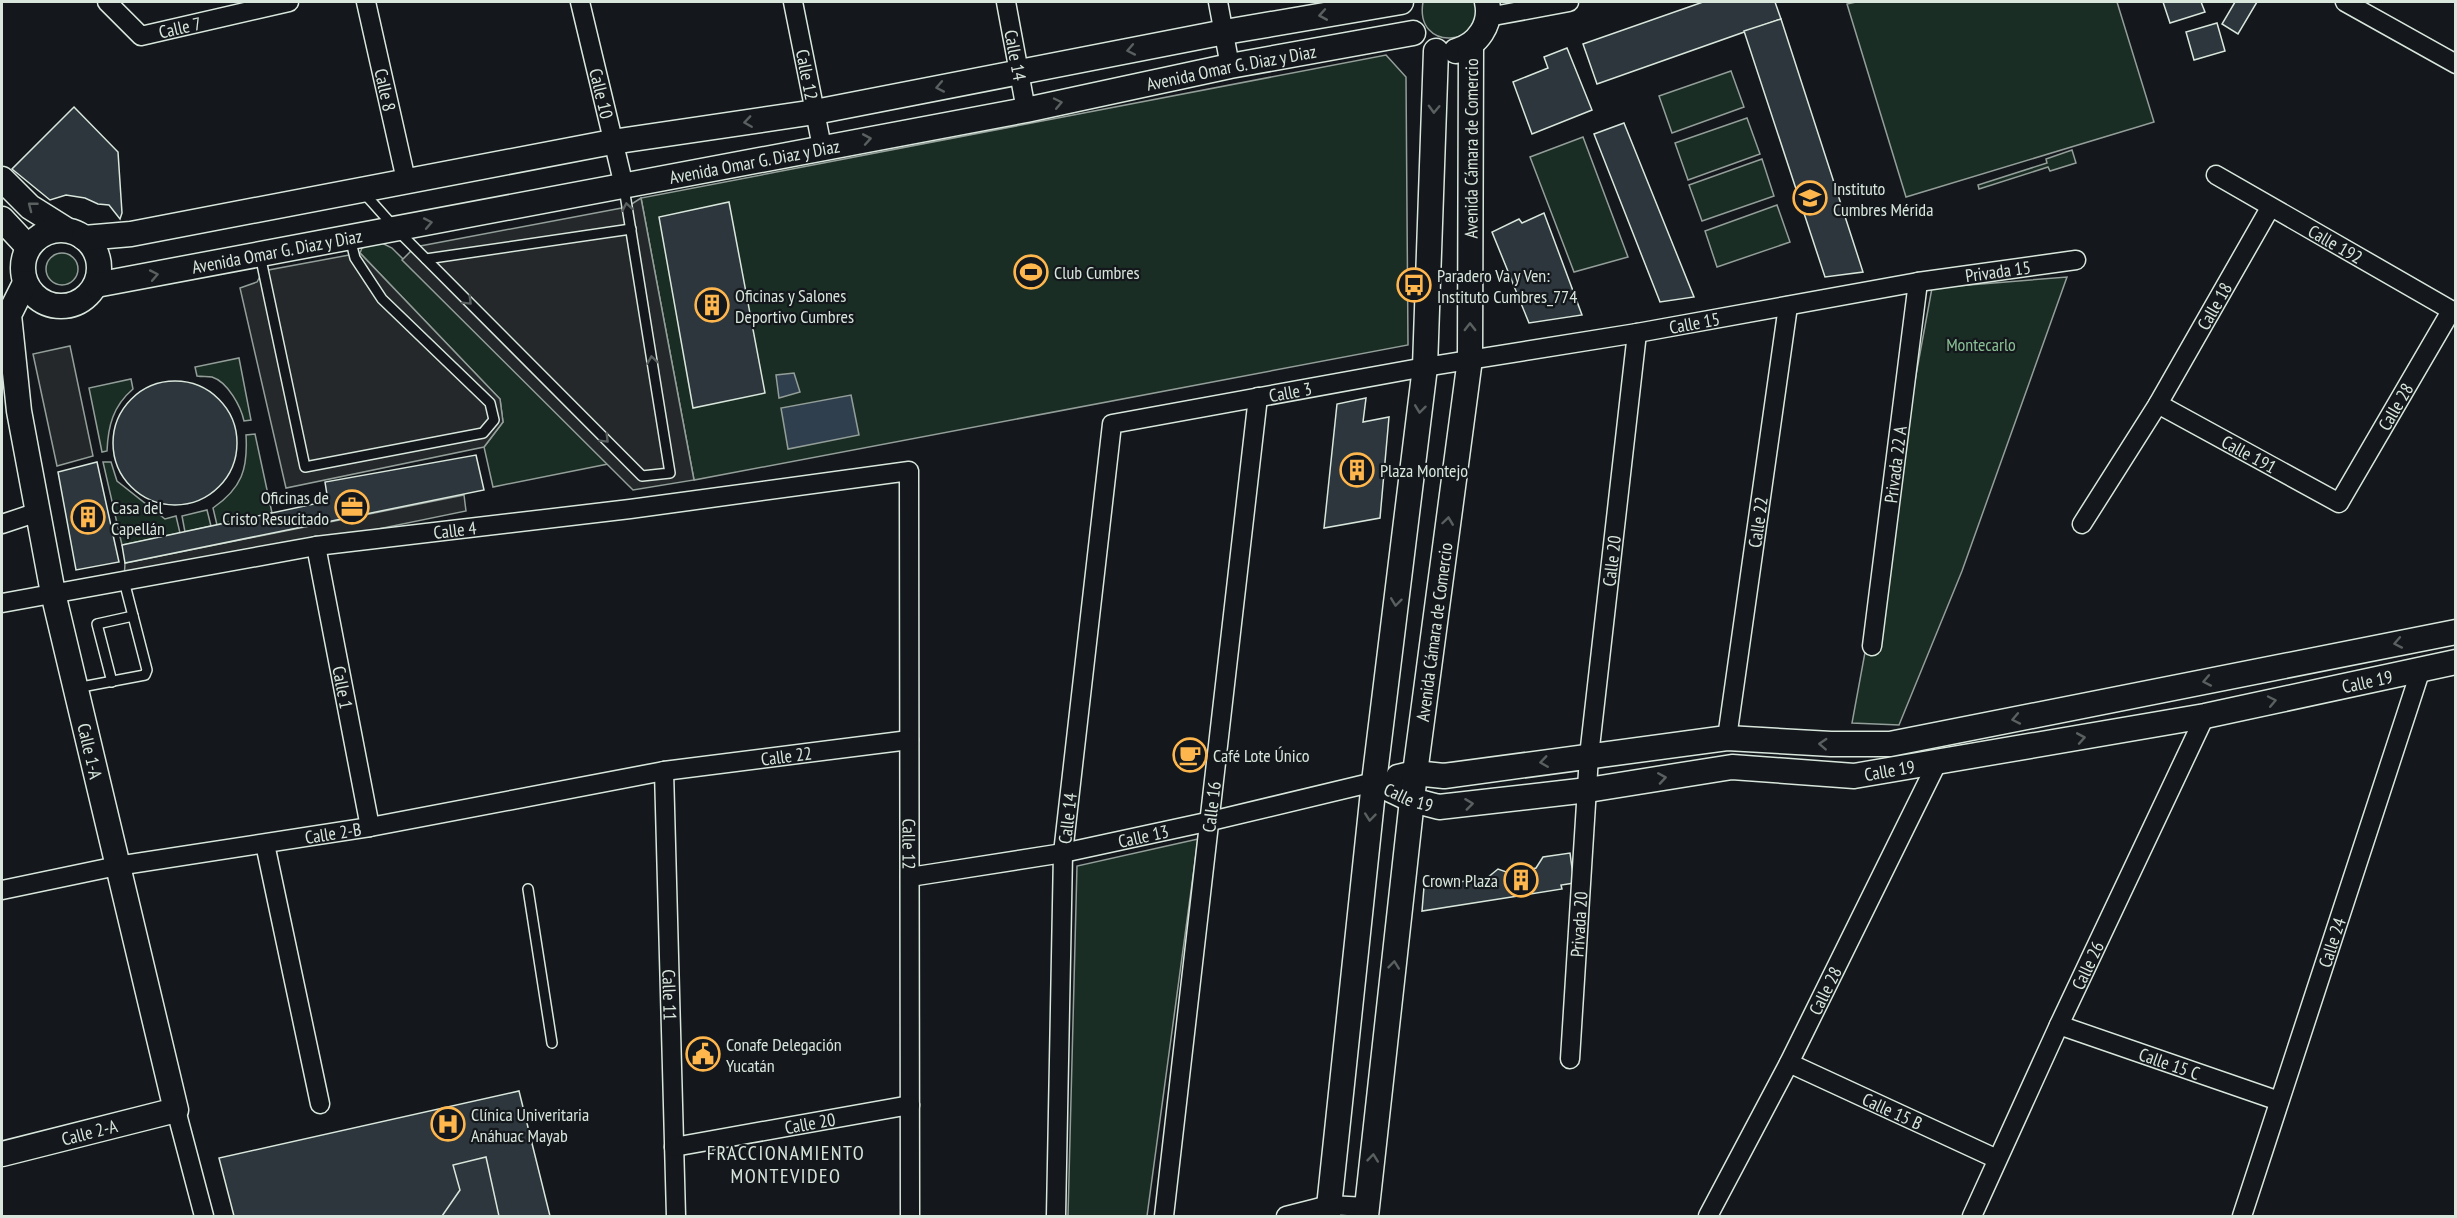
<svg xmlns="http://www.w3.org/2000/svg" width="2457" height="1218" font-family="'PT Sans Narrow',sans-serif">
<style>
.green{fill:#1a2d24;stroke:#939e99;stroke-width:1.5}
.parking{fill:#24282b;stroke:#939e99;stroke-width:1.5}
.water{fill:#2f3f4d;stroke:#939e99;stroke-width:1.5}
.building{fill:#2c363c;stroke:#d8e6dc;stroke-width:1.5}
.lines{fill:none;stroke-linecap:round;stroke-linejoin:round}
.lane-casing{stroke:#d8e6dc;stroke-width:12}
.street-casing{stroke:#d8e6dc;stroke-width:21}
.secondary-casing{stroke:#d8e6dc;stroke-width:27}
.lane{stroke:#14181c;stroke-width:9}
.street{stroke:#14181c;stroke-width:18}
.secondary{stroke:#14181c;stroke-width:24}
.oneway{stroke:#59605f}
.labels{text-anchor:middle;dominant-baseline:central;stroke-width:4.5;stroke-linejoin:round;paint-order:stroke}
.street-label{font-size:18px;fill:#d8e6dc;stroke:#14181c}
.poi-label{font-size:18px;fill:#d8e6dc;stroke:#14181c;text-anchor:start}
.park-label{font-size:18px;fill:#8ac095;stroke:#14181c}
.neighbourhood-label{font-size:20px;letter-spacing:1.5px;fill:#d8e6dc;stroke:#14181c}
</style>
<rect width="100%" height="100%" fill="#14181c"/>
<g class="green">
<path d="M1423,2H1475C1487,47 1414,53 1423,2Z"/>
<polygon points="1856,2 2117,2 2154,122 1906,197 1847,4"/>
<polygon points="1386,55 1406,77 1408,345 694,480 641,198"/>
<polygon points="1731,71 1744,107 1672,133 1659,96"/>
<polygon points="1747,118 1760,154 1688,180 1675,143"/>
<polygon points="1583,137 1628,257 1574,272 1530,157"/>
<polygon points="2072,150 2076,163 2050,171 2048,167 1979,189 1978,185 2047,163 2046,159"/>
<polygon points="1762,159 1774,196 1702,221 1689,185"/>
<polygon points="1777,205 1790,242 1717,267 1705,231"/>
<polygon points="374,243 382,243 392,248 608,464 493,487 484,447 503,422 500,399 360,253 362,248"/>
<circle cx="62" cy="269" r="16"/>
<polygon points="2067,277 1962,571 1899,725 1852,723 1932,288"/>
<path d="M239,358L251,420L244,421C241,407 228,382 212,377C208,376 202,377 197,376L195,367Z"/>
<path d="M131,379L133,389C113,406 108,426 107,451L102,452L89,388Z"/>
<path d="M255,434L272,513L217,525L213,508C242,488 248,469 246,435Z"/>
<polygon points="103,462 111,462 117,481 165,519 176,516 180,533 122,545"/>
<polygon points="207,510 211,526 185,532 182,516"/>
<polygon points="1198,839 1147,1216 1068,1216 1077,866"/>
</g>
<g class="parking">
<polygon points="641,198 694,480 633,490 402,260 415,247 627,207"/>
<polygon points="360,253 500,399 503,422 484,447 286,488 240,288 257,282 263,271"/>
<polygon points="70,346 93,456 57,466 33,354"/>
<polygon points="464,495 466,511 124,581 125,563"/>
</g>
<g class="water">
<polygon points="794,373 800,392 779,398 776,375"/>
<polygon points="851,395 859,435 788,449 781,408"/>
</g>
<g class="building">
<polygon points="1703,2 1775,2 1781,19 1597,84 1583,44"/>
<polygon points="2163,2 2201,2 2205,12 2170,23"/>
<polygon points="2235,2 2257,2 2238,34 2222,24"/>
<polygon points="1781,19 1863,272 1825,277 1744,31"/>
<polygon points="2217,23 2225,51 2194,60 2186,32"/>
<polygon points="1567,48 1592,110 1532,134 1513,82 1548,68 1544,57"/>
<polygon points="74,107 118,152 122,213 120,219 109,205 98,204 85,198 66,195 50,200 12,169"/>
<polygon points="1624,123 1694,297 1660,302 1594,134"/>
<polygon points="729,202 765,393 693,408 659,217"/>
<polygon points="1544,213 1582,315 1529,323 1492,232 1519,219 1522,223"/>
<circle cx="175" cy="443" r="62"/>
<polygon points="1366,398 1363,422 1389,417 1380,518 1324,528 1337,404"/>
<polygon points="476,455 484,490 125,563 122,545 328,501 325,482"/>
<polygon points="97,462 119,562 76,570 58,472"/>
<polygon points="1570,853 1574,883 1561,885 1562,889 1422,911 1424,887 1487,878 1498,869 1512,874 1536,868 1543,857"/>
<polygon points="519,1091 550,1216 234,1216 219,1158"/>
<polygon points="486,1157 499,1216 442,1216 460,1190 453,1165"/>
</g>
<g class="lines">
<defs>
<g id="lane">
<polyline points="363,192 396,229 642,476 670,473 624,188"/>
<polyline points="260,255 305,467 483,433 494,420 490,403 382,299 355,258 350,238"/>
<polyline points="426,259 631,229"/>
<polyline points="112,682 97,624 133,616"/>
<polyline points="76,688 145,675 147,670 124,581"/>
<polyline points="528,889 552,1043"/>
</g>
<g id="street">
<path id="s1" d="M107,2L141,36L289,2"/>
<path id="s2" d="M366,2L406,180"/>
<path id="s3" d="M580,2L624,186"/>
<path id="s4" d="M793,2L822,147"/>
<path id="s5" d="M1006,2L1026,110"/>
<polyline points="1218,2 1230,66"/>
<polyline points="2345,2 2456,64"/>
<polyline points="1488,17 1569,2"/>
<path id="s6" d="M2216,175L2456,313"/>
<path id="s7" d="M2158,404L2339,503L2451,311"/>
<polyline points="2,524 38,512"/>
<path id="s8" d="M2082,524L2158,404L2270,208"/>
<path id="s9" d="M316,546L370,827"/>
<path id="s10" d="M2,603L316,546L630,509L909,471L910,1216"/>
<path id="s11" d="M1872,646L1918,282"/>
<path id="s12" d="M1727,738L1788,306"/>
<path id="s13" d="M664,771L676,1216"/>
<polyline points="265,844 320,1104"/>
<path id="s14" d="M910,877L1063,853L1211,821L1374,782"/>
<path id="s15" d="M2,890L117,866L370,827L664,771L909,740"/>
<path id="s16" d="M2059,1025L2279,1101"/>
<path id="s17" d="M1570,1059L1589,756L1637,333"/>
<path id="s18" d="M1789,1063L1997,1159"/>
<polyline points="176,1110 204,1216"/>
<path id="s19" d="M674,1147L910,1105"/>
<path id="s20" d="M1056,1216L1063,853L1112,424L1425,367L1637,333L1918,282L2076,260"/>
<path id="s21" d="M1164,1216L1258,397"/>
<polyline points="1286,1216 1329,1205 1367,1207"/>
<path id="s22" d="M1708,1216L1789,1063L1937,763"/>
<path id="s23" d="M1972,1216L2059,1025L2205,716"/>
<path id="s24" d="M2242,1216L2421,669"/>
</g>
<g id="secondary">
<path d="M1456,51C1478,45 1492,24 1487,2"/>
<polyline points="2,179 30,207 65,229"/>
<polyline points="2,219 28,247"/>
<circle cx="61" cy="268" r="38"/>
<polyline points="84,238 131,234 612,142 815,112 1225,32 1401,2"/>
<path id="s25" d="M96,285L1026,110L1230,66L1413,33"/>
<polyline points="1398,777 1415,773 1444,776 1727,738 1831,744 1890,744 2456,632"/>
<path id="s26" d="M1374,782L1412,800L1439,807L1588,790L1732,767L1854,776L2205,716L2456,662"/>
<path id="s27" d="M2,1154L176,1110L53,593L19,411L9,315L25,283"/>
<polyline points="1328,1216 1374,782 1425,367 1436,51"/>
<path id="s28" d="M1366,1216L1415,773L1470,359L1471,45"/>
</g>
</defs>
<use href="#lane" class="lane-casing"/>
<use href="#street" class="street-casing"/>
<use href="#secondary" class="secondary-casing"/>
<use href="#lane" class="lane"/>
<use href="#street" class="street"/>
<use href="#secondary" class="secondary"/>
</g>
<defs><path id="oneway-chevron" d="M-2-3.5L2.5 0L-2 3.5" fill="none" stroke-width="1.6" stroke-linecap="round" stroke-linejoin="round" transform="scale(1.5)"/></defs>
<g class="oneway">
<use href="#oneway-chevron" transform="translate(1323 15) rotate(170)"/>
<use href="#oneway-chevron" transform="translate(1131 50) rotate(169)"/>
<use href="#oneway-chevron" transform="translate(940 87) rotate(169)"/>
<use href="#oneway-chevron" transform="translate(1058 103) rotate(-12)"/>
<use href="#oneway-chevron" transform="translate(1434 109) rotate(92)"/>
<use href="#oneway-chevron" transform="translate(748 122) rotate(172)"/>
<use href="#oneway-chevron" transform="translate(867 139) rotate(-10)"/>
<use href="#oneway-chevron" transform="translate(32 206) rotate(-142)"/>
<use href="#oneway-chevron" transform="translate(627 207) rotate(-100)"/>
<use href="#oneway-chevron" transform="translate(428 223) rotate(-11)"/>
<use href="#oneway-chevron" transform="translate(154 275) rotate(-11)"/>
<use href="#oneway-chevron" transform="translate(468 301) rotate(45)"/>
<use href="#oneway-chevron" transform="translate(1470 327) rotate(-90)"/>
<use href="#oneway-chevron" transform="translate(652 360) rotate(-99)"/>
<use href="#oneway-chevron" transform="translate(1420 409) rotate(97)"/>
<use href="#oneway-chevron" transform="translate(605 439) rotate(45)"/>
<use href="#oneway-chevron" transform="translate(1448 521) rotate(-82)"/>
<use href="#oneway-chevron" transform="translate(1396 602) rotate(97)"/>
<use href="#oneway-chevron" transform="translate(2398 643) rotate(169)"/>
<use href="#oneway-chevron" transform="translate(2207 681) rotate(169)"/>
<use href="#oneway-chevron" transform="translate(2272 701) rotate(-12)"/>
<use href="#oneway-chevron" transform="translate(2016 719) rotate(169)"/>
<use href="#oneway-chevron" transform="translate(2081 738) rotate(-10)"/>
<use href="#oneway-chevron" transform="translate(1823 744) rotate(-177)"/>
<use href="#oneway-chevron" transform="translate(1544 762) rotate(172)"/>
<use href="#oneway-chevron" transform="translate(1662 778) rotate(-9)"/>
<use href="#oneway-chevron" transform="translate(1469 804) rotate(-7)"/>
<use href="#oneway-chevron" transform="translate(1370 817) rotate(96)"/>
<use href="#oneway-chevron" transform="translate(1394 965) rotate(-84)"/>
<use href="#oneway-chevron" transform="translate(1373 1158) rotate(-84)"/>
</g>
<defs>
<symbol id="school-ring" viewBox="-11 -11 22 22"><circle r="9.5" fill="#14181c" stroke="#ffb74d" stroke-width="1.5"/><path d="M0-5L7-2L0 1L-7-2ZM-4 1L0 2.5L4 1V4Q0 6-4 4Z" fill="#ffb74d"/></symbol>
<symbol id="stadium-ring" viewBox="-11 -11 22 22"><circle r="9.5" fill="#14181c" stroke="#ffb74d" stroke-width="1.5"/><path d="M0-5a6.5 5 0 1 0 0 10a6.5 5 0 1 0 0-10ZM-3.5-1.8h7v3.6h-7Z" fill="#ffb74d"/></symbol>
<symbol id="bus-ring" viewBox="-11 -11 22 22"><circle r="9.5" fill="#14181c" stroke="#ffb74d" stroke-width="1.5"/><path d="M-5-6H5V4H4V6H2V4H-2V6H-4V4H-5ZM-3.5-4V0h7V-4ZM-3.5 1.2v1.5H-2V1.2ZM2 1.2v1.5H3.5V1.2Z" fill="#ffb74d"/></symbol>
<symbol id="building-ring" viewBox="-11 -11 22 22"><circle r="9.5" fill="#14181c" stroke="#ffb74d" stroke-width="1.5"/><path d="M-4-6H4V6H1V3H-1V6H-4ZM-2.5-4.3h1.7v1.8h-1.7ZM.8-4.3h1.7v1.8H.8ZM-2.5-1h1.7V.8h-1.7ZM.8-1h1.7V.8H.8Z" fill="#ffb74d"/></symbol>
<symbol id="office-ring" viewBox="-11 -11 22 22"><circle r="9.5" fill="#14181c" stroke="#ffb74d" stroke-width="1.5"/><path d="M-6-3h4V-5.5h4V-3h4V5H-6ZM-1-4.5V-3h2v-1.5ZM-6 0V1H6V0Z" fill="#ffb74d"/></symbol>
<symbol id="cafe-ring" viewBox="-11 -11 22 22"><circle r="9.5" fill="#14181c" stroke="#ffb74d" stroke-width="1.5"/><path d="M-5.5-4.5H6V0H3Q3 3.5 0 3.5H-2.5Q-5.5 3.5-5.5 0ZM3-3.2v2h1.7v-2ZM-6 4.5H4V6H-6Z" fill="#ffb74d"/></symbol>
<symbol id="civic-ring" viewBox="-11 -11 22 22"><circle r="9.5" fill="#14181c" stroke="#ffb74d" stroke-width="1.5"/><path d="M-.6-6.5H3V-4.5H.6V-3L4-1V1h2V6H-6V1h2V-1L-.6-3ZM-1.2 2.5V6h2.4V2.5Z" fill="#ffb74d"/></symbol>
<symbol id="hospital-ring" viewBox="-11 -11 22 22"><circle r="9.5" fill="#14181c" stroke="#ffb74d" stroke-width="1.5"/><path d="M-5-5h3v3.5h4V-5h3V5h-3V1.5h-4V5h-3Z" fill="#ffb74d"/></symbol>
</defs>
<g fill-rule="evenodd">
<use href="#school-ring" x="1791" y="179" width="38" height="38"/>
<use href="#stadium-ring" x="1012" y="253" width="38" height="38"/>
<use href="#bus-ring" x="1395" y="266" width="38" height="38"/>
<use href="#building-ring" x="693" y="286" width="38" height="38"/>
<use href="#building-ring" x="1338" y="451" width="38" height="38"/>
<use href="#office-ring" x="333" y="488" width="38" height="38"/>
<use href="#building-ring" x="69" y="498" width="38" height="38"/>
<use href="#cafe-ring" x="1171" y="736" width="38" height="38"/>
<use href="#building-ring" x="1502" y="861" width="38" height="38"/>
<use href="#civic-ring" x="684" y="1035" width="38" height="38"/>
<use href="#hospital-ring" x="429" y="1105" width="38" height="38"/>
</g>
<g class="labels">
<g class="street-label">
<text stroke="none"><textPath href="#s1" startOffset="88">Calle 7</textPath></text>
<text stroke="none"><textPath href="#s5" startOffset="54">Calle 14</textPath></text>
<text stroke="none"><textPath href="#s25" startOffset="1156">Avenida Omar G. Diaz y Diaz</textPath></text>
<text stroke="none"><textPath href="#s4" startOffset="74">Calle 12</textPath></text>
<text stroke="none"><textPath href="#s2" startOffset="90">Calle 8</textPath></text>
<text stroke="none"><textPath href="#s3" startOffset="94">Calle 10</textPath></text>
<text stroke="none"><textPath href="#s28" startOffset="1074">Avenida Cámara de Comercio</textPath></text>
<text stroke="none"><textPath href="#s25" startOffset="670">Avenida Omar G. Diaz y Diaz</textPath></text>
<text stroke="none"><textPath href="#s6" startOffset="138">Calle 192</textPath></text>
<text stroke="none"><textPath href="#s25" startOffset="184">Avenida Omar G. Diaz y Diaz</textPath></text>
<text stroke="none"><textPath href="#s20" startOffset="1694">Privada 15</textPath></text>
<text stroke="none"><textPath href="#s8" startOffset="255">Calle 18</textPath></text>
<text stroke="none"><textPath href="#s20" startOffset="1386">Calle 15</textPath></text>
<text stroke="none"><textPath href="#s20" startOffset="976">Calle 3</textPath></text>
<text stroke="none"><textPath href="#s7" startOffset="318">Calle 28</textPath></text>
<text stroke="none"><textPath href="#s7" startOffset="104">Calle 191</textPath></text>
<text stroke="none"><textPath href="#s11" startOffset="183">Privada 22 A</textPath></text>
<text stroke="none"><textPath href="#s12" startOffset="218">Calle 22</textPath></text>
<text stroke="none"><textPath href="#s10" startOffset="459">Calle 4</textPath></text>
<text stroke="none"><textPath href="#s17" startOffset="500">Calle 20</textPath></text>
<text stroke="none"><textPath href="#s28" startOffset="588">Avenida Cámara de Comercio</textPath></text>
<text stroke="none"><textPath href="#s26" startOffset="1010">Calle 19</textPath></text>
<text stroke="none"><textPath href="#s9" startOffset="144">Calle 1</textPath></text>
<text transform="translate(90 751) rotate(77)">Calle 1-A</text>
<text stroke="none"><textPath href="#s15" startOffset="796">Calle 22</textPath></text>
<text stroke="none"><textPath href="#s26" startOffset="524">Calle 19</textPath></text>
<text stroke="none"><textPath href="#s26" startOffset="38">Calle 19</textPath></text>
<text stroke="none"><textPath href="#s21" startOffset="412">Calle 16</textPath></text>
<text stroke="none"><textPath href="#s20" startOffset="398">Calle 14</textPath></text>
<text stroke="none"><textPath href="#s15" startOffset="336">Calle 2-B</textPath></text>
<text stroke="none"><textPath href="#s14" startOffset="237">Calle 13</textPath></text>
<text stroke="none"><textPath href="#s10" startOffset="1290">Calle 12</textPath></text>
<text stroke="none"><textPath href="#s17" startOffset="135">Privada 20</textPath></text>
<text stroke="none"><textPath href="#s24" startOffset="288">Calle 24</textPath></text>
<text stroke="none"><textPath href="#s23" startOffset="276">Calle 26</textPath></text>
<text stroke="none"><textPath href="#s22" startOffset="254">Calle 28</textPath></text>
<text stroke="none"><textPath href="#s13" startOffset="224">Calle 11</textPath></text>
<text stroke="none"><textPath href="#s16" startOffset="117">Calle 15 C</textPath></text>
<text stroke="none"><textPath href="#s18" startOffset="114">Calle 15 B</textPath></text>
<text stroke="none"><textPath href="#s19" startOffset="138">Calle 20</textPath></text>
<text stroke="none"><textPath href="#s27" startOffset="90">Calle 2-A</textPath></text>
</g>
<g class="poi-label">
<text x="1833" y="188">Instituto<tspan x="1833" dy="21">Cumbres Mérida</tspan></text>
<text x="1054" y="272">Club Cumbres</text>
<text x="1437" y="275">Paradero Va y Ven:<tspan x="1437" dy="21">Instituto Cumbres_774</tspan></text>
<text x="735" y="295">Oficinas y Salones<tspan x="735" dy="21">Deportivo Cumbres</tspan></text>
<text x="1380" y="470">Plaza Montejo</text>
<text x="329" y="497" text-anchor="end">Oficinas de<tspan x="329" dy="21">Cristo Resucitado</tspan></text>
<text x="111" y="507">Casa del<tspan x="111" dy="21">Capellán</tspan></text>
<text x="1213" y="755">Café Lote Único</text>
<text x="1498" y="880" text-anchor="end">Crown Plaza</text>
<text x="726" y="1044">Conafe Delegación<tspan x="726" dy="21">Yucatán</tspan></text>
<text x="471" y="1114">Clínica Univeritaria<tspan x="471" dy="21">Anáhuac Mayab</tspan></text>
</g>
<g class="park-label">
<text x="1981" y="344">Montecarlo</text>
</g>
<g class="neighbourhood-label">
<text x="786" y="1153">FRACCIONAMIENTO<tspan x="786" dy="23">MONTEVIDEO</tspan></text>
</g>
</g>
<rect width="2457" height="1218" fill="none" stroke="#d8e6dc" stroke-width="6"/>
</svg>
